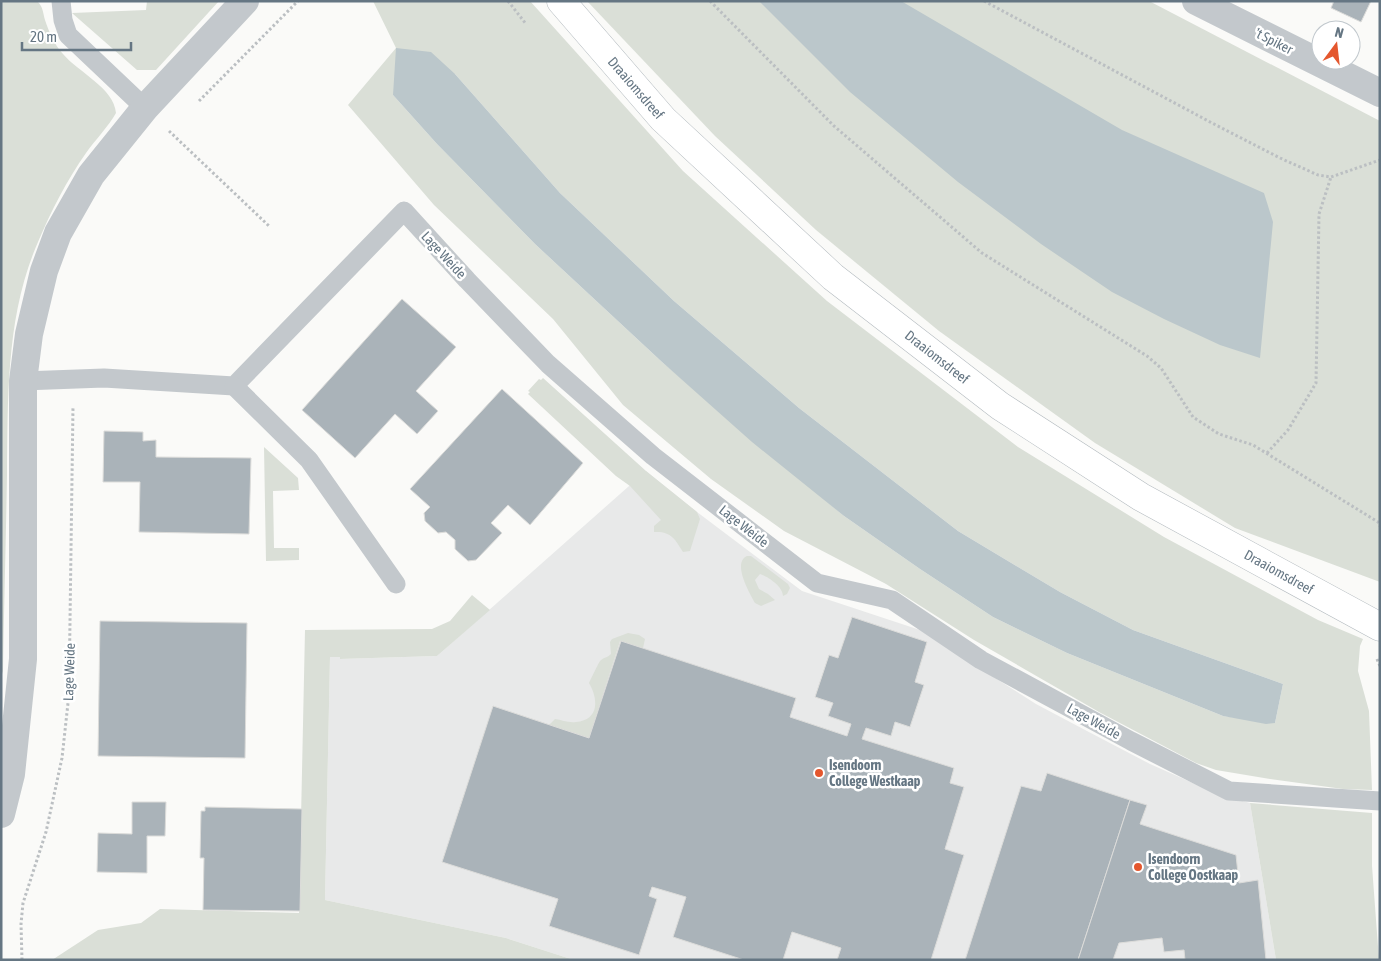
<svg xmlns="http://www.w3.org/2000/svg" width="1381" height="961" font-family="'Asap Condensed',sans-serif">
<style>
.built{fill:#e8e9e9}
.green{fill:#dadfd7;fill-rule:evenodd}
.water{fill:#bbc7cb}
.building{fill:#aab3b9;stroke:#dcdcda}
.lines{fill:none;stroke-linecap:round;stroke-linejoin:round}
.secondary-casing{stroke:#b3babf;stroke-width:29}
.path{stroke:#bbbfc2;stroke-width:3;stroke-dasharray:2.5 2.5;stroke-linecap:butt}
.lane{stroke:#c3c8cc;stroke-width:19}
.street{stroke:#c3c8cc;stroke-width:28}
.secondary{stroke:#fff;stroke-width:28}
.poi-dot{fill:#e4572e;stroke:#fff;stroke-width:2}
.labels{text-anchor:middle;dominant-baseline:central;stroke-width:5;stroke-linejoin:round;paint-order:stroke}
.street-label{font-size:14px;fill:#657683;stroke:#fff}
.poi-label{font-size:14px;font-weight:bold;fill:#657683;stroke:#fff;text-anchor:start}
</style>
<rect width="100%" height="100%" fill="#fafaf8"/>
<polygon class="built" points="646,471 697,512 802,591 920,630 1036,704 1087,731 1150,764 1220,795 1250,803 1276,960 574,960 506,938 325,900 330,657 340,657 340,659 437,656"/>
<g class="green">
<path d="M1,1L38,2C43,7 43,13 45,20C49,32 54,44 63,54C78,72 114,88 116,113C108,127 96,139 86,153C67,180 51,211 38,242C6,315 8,396 7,474C6,539 4,605 3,671L1,677Z"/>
<polygon points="147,1 219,1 156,70 137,70 72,13 146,10"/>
<path d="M373,1H530L683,171L827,301L1018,447L1164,537L1318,620L1363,639L1360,646L1358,671L1369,711L1372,790L1343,789L1270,779L1216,770L1196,763L1099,712L974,640L886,584L784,531L711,479L623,405L553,319L434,205L348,105L396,48ZM455,74L560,193L674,301L799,408L958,531L1060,592L1133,630L1283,684L1275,723L1223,716L1067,653L993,617L920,569L844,516L662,362L535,244L437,144L393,95Z"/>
<polygon points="587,1 1149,1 1380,121 1380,582 1235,528 1095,443 939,331 816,230 715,136"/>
<path d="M543,378L646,471L697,512L700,519L690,551L683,552C675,539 671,531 654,532V526L661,520L630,486L616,476L528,394L530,392L528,391L539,379L541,380Z"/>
<polygon points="264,447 298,478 299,490 273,491 274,548 299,548 299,560 266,561"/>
<path d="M747,556H751L788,584L790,588L787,594L783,596C783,587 769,577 760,574L755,580L759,589L768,594L775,600L761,606L755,603C749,592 732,563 747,556Z"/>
<polygon points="472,595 490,610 437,656 340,659 340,657 330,657 325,900 506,938 574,960 52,960 98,930 141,923 160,909 299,913 305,630 432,629 450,621"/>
<path d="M628,633L639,635L645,639L643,648L620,641L589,738L549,725L555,719C562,720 568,723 576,722C600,720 598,698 589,683C590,681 599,662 600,661C604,657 607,658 611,654L610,642L612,639Z"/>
<polygon points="1250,803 1372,813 1372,866 1379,960 1276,960"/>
</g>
<g class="water">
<polygon points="759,1 901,1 1122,130 1264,193 1273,222 1260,358 1220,345 1164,319 1112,292 1041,244 958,182 850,92"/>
<polygon points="396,48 431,52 455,74 560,193 674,301 799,408 958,531 1060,592 1133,630 1283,684 1275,723 1266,724 1223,716 1067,653 993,617 920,569 844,516 752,442 662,362 535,244 437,144 393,95"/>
</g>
<g class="building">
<polygon points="1334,1 1371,1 1361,22 1331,8"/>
<polygon points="402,299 456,347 416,391 438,411 417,434 395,414 355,458 302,410"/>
<polygon points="502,389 583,463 530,525 508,505 491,523 502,533 476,560 468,561 455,549 455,540 446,532 438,533 425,521 424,513 430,507 410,489"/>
<polygon points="104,431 143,432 143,441 156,440 156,457 251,458 249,534 139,532 140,482 103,482"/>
<polygon points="852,617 927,642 915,682 924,685 910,727 895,722 891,736 866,728 862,739 954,768 950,783 964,787 945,849 964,855 931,960 837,960 841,948 792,932 783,960 744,960 673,937 686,897 652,887 649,896 657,899 639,955 549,926 558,899 442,862 493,706 589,738 621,641 796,698 790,717 847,736 851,724 828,716 833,703 815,697 829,655 838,658"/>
<polygon points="100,621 247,623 245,758 98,756"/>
<polygon points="1047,773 1130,800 1078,960 965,960 1021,786 1041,791"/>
<polygon points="1130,800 1147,805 1140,824 1236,855 1239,883 1258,880 1266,960 1185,960 1184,950 1164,952 1162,938 1119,943 1113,960 1078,960"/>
<polygon points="132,802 166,802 165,836 147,836 147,873 97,872 98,833 132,834"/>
<polygon points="205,807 302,809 300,911 203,910 204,858 200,858 201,811 205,811"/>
</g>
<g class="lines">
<defs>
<polyline id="secondary" points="561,1 663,119 833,277 1000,406 1141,497 1380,627"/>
</defs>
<use href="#secondary" class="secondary-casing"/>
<g class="path">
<polyline points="508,1 526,24"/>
<polyline points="710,1 834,126 982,253 1147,356 1161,368 1193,417 1219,434 1253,445 1378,522 1380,526"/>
<polyline points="984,1 1212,123 1280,158 1318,175 1331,177 1380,160"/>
<polyline points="199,101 298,1"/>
<polyline points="169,131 269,226"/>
<polyline points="1267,453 1288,430 1316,383 1319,214 1331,177"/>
<polyline points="1377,659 1380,666"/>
<polyline points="22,960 21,924 23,903 46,832 62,758 69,694 73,406"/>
</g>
<g class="lane">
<polyline points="61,1 63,20 68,35 145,108"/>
<polyline points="23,381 104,378 234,386 404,211 467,280 548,364 653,456 817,583 892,600 981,660 1131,741 1229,791 1380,801"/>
<polyline points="234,386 309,460 396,584"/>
</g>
<g class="street">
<polyline points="1196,1 1380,93"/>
<polyline points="1,814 11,774 23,659 23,381 29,334 44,271 58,233 91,175 145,108 245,1"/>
</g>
<use href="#secondary" class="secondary"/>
</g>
<g class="poi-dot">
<circle cx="819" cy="773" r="5"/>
<circle cx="1138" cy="867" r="5"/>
</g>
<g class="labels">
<g class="street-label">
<text transform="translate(1274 41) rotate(27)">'t Spiker</text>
<text transform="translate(636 88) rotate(49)">Draaiomsdreef</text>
<text transform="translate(444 255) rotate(47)">Lage Weide</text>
<text transform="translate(937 357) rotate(38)">Draaiomsdreef</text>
<text transform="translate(744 526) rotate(38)">Lage Weide</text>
<text transform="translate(1279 572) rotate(29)">Draaiomsdreef</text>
<text transform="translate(69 672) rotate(-88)">Lage Weide</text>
<text transform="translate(1094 721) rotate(29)">Lage Weide</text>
</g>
<g class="poi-label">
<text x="829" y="765">Isendoorn<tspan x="829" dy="16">College Westkaap</tspan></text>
<text x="1148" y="859">Isendoorn<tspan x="1148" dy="16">College Oostkaap</tspan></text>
</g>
</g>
<rect width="1381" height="961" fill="none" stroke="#657683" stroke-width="5"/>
<g transform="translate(1336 45) rotate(15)"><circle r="24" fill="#ffffff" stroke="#c1c8cd"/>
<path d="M0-4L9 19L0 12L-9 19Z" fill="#e4572e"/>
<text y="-8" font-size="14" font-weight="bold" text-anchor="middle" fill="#657683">N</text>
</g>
<path d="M22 42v8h109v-8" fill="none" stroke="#657683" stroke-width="2.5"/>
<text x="30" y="42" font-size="15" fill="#657683" stroke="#ffffff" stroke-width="4" paint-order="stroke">20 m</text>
</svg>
